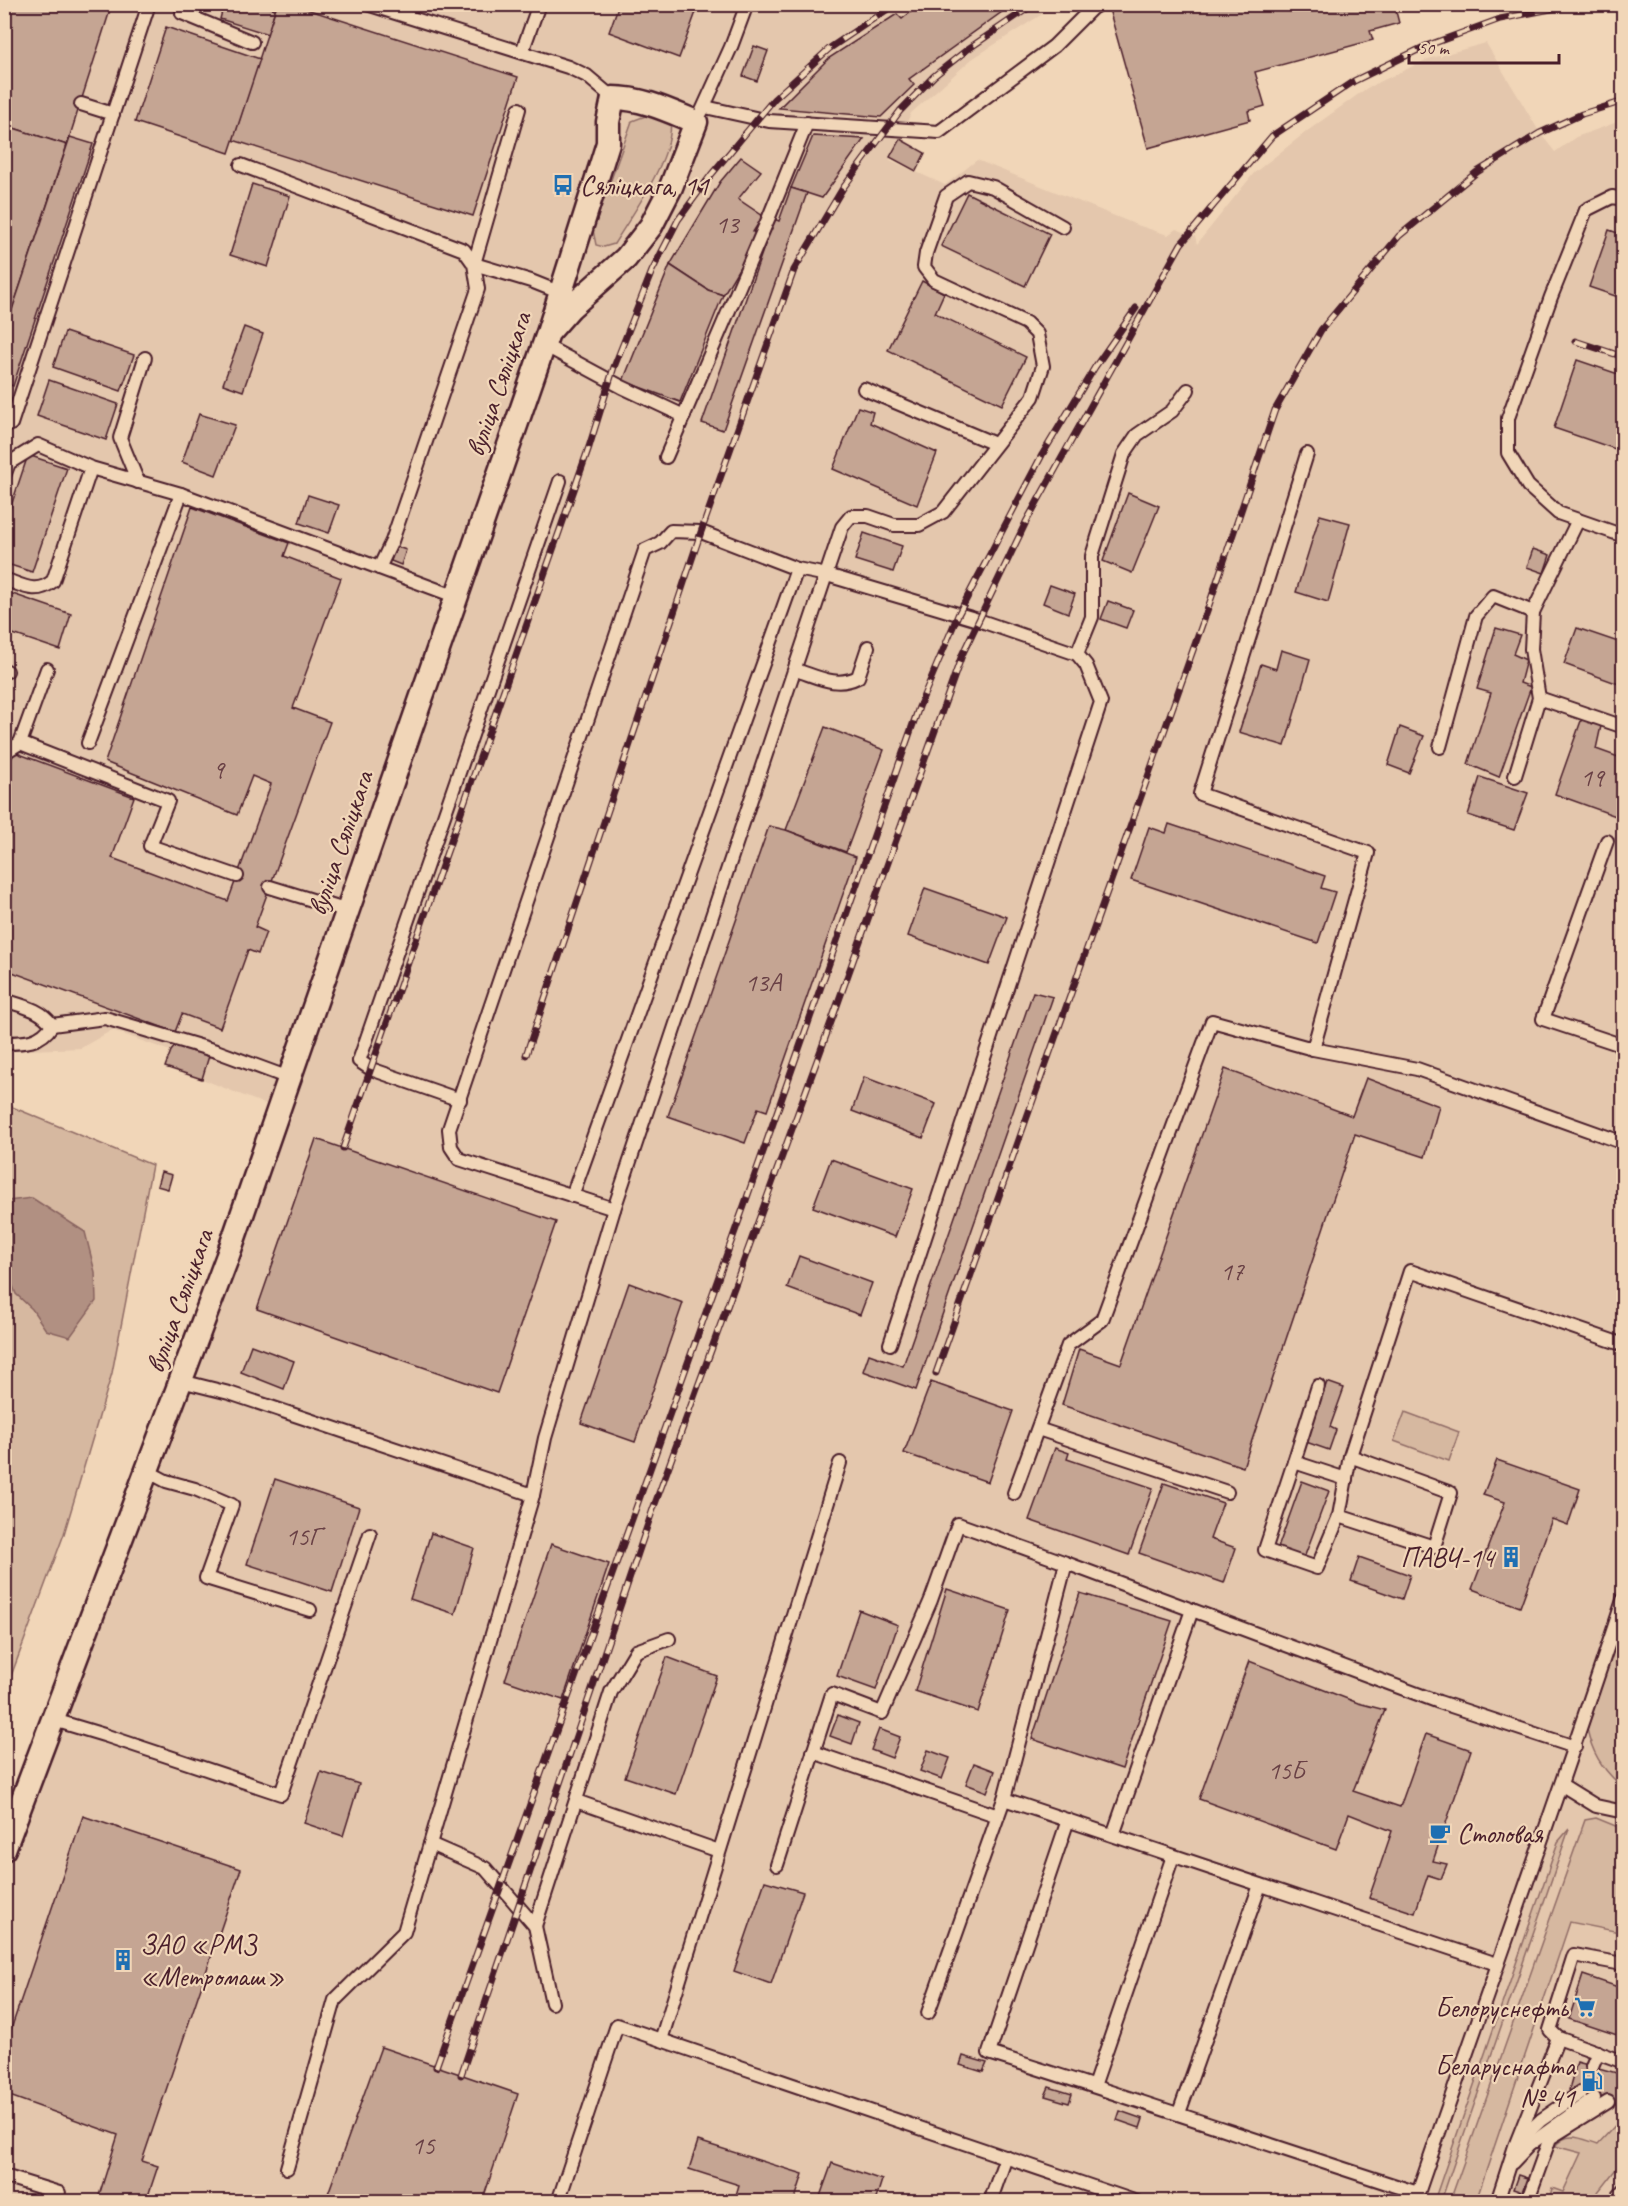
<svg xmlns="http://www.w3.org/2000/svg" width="1628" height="2206" font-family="Caveat,sans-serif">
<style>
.built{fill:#e4c7ad}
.green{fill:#d6b8a0;stroke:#906c66;stroke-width:1.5}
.water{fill:#b19082;stroke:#88635f;stroke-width:1.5}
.building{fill:#c5a593;stroke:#4a1f2b;stroke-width:1.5}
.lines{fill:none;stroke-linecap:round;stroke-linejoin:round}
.lane-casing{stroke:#4a1f2b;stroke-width:16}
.street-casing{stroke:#4a1f2b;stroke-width:27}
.lane{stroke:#f1d6b8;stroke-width:12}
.street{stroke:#f1d6b8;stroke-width:22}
.rail-casing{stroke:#4a1f2b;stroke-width:7}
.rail{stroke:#f1d6b8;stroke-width:4.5;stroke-dasharray:14;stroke-linecap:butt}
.labels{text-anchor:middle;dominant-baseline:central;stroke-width:4.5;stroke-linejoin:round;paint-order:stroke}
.number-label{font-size:26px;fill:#694045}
.poi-label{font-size:28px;fill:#4a1f2b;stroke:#f1d6b8;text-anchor:start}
.street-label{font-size:28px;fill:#4a1f2b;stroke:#f1d6b8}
</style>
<rect width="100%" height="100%" fill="#f1d6b8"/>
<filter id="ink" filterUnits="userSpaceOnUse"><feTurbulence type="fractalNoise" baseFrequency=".0167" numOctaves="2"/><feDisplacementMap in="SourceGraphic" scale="12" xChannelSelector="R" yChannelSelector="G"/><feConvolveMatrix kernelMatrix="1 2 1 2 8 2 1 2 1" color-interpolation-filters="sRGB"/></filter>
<g filter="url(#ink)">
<polygon class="built" points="5,5 1043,5 1047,11 972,59 911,113 890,160 945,185 977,160 1137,225 1168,235 1176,229 1195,236 1197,244 1254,173 1306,132 1367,88 1428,59 1486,43 1540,133 1555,152 1576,137 1623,120 1623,2201 5,2201 4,1868 289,1114 202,1079 165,1067 170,1051 112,1030 81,1048 5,1051"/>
<g class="green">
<path d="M648,115L670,121C676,153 632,215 614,244L604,247L596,245L593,230L632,121Z"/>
<polygon points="5,1104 152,1165 112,1373 64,1534 5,1692"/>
<polygon points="1405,1412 1459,1432 1449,1461 1394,1441"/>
<path d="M1623,1622L1624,1764L1618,1783C1601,1767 1592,1752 1587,1729Z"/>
<polygon points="1596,1818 1623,1829 1624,1920 1619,1932 1570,1922 1476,2201 1450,2201 1585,1820"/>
<polygon points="1569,1829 1441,2201 1434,2201 1558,1842"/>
<path d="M1623,2117V2160L1591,2201H1549L1552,2188L1563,2192L1581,2153L1555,2146C1568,2130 1582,2139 1598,2144Z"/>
</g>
<polygon class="water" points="32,1198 85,1232 95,1272 96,1301 70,1337 46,1330 32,1309 16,1294 5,1266 5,1213 8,1201"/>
<g class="building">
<polygon points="4,4 112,4 67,145 4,125"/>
<polygon points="224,4 260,4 275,9 268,34 220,19"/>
<polygon points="277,4 291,4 518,77 473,216 233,140"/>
<polygon points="619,4 699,4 679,58 609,32"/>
<polygon points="921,4 1013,4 909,79 914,85 881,117 779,108 829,58 897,14 902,19"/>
<polygon points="1125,4 1394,4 1399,23 1370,31 1373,40 1255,72 1265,106 1248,111 1250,120 1148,148 1109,9"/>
<polygon points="166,27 260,59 229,153 135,122"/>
<polygon points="754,46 768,51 757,81 743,76"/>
<polygon points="4,125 67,145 4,334"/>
<polygon points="813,136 864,139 822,198 791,188"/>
<polygon points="70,137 93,144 13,386 8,384 4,394 4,334"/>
<polygon points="900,139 925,153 916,171 890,157"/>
<polygon points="741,157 761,171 738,199 763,216 753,232 759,235 723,295 708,290 670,265 720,182"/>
<polygon points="252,184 290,196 268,267 230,255"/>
<polygon points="791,188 807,193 723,430 702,423 774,219 779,221"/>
<polygon points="967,193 1050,234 1025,286 941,246"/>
<polygon points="1609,230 1624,235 1624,299 1589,287"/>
<polygon points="670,265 708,290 723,295 680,402 623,381"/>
<polygon points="922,281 944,293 935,313 1026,357 1002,405 888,350"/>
<polygon points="244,327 263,334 243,391 223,384"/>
<polygon points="65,332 134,355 121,391 53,367"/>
<polygon points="1577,360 1624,376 1624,452 1554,428"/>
<polygon points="49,380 118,404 106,440 37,416"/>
<polygon points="858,407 873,412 870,423 937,453 917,505 833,469"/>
<polygon points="199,414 235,425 216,475 182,462"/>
<polygon points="28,455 67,468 32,572 4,563 4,527"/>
<polygon points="1128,493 1159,506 1132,573 1103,561"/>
<polygon points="308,495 339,505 329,533 299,523"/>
<polygon points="192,507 289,543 284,556 341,578 293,708 330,722 255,927 266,932 258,954 248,950 220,1028 182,1014 175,1032 4,969 4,777 14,752 134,797 112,858 228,901 271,784 252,776 237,815 105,762"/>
<polygon points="1320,515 1350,523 1328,602 1296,592"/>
<polygon points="864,533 902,546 893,572 855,560"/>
<polygon points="395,546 406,550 401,565 391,561"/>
<polygon points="1533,549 1550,555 1544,573 1527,567"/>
<polygon points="1050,585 1075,594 1068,613 1043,603"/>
<polygon points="4,591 71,614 60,650 4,631"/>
<polygon points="1108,601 1133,610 1126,628 1101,619"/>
<polygon points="1496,628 1520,635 1513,654 1526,660 1520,683 1531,687 1499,777 1468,764 1491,693 1477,689"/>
<polygon points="1577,628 1624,644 1624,686 1564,664"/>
<polygon points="1281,650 1310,659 1285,746 1239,732 1261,664 1276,669"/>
<polygon points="1582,718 1601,726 1596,749 1624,759 1624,819 1555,794"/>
<polygon points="825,727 884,750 846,852 786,830"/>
<polygon points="1400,727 1424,736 1409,773 1388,765"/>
<polygon points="1480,777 1528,793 1514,830 1468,815"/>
<polygon points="1169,824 1325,876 1321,888 1335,892 1318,943 1131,880 1149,827 1166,833"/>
<polygon points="769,826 786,830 856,857 767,1111 758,1108 745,1143 668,1116"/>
<polygon points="1624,873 1624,899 1616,896"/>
<polygon points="925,888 1007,917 989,965 908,936"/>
<polygon points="1033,992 1053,997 916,1390 863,1371 869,1354 903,1366"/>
<polygon points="176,1045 209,1056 202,1079 165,1067 171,1051"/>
<polygon points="1225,1069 1352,1116 1366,1078 1439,1106 1425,1157 1355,1134 1243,1467 1062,1405 1079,1349 1121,1364"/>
<polygon points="864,1077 936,1104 923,1138 852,1111"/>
<polygon points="316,1139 556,1222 497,1393 257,1309"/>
<polygon points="831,1159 913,1189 895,1237 813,1207"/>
<polygon points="161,1172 172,1175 168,1189 157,1186"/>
<polygon points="799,1256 872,1283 860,1315 787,1288"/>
<polygon points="629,1283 683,1303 635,1442 581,1423"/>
<polygon points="251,1345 294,1361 284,1389 241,1372"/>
<polygon points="931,1382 1013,1411 988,1482 904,1453"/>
<polygon points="1327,1382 1344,1388 1330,1427 1336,1430 1329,1450 1306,1442"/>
<polygon points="1055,1448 1069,1453 1067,1459 1153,1488 1129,1555 1029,1520"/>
<polygon points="1497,1460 1580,1489 1568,1525 1552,1519 1520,1607 1472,1589 1505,1502 1483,1495"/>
<polygon points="275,1479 359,1507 332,1592 247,1564"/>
<polygon points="1302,1481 1329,1491 1304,1558 1278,1548"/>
<polygon points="1164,1483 1223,1503 1210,1539 1236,1548 1224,1583 1139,1553"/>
<polygon points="431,1533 474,1548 455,1614 410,1599"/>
<polygon points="551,1544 609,1564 563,1700 505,1680"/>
<polygon points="1359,1557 1410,1575 1402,1599 1351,1581"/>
<polygon points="947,1589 1010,1610 978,1712 915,1691"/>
<polygon points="1080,1593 1172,1621 1122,1769 1032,1739"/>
<polygon points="859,1610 898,1625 876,1690 837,1676"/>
<polygon points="667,1657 717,1676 676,1794 625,1777"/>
<polygon points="1249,1661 1358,1703 1385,1710 1353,1791 1400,1807 1426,1734 1471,1750 1433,1861 1447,1864 1441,1879 1428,1875 1415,1913 1369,1898 1392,1831 1349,1814 1336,1849 1199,1799"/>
<polygon points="838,1715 859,1723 852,1744 830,1736"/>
<polygon points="879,1729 900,1737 892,1758 871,1750"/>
<polygon points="928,1750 950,1758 942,1779 920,1771"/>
<polygon points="974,1763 995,1771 987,1792 966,1784"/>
<polygon points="321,1772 359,1784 343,1836 304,1823"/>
<polygon points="83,1816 241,1869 142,2161 158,2166 146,2202 97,2202 118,2135 4,2094 4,2050"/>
<polygon points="765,1881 803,1892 771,1984 734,1971"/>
<polygon points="1583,1975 1624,1989 1623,2037 1569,2019"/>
<polygon points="381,2047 518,2094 484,2196 499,2202 325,2202"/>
<polygon points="963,2056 987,2063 983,2072 960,2065"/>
<polygon points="1577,2062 1624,2075 1624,2083 1617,2104 1569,2090"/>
<polygon points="1049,2087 1072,2094 1069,2103 1045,2096"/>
<polygon points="1120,2111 1143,2119 1140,2128 1117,2120"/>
<polygon points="698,2141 803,2174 794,2202 734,2202 739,2185 689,2169"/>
<polygon points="832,2163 882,2180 875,2202 818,2202"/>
<polygon points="1518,2175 1527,2178 1522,2192 1513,2189"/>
</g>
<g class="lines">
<defs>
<g id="lane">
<polyline points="184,4 182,13 252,42"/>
<polyline points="367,4 568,67 587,76 613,98"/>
<polyline points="522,52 539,4"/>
<polyline points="81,104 113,114"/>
<polyline points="705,107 769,121 939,132 1054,46 1092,8 1099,4"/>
<polyline points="701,113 731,47 747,4"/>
<polyline points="241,165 464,250 474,264 531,281 561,293"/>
<polyline points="1624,199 1612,197 1586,210 1551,297 1508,418 1508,453 1528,486 1558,513 1624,536"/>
<polyline points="544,345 622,387 684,416"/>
<polyline points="864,389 995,444"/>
<polyline points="4,426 11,424 149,4"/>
<polyline points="1307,454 1200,794 1368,853 1313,1049"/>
<polyline points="666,457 769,217 807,123"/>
<polyline points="4,476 9,463 38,445 91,468 181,494 457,597"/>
<polyline points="138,482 120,438 145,358"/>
<polyline points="379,568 392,541 478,289 474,264 519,109"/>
<path d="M4,579C24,586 36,595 53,581L91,468"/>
<polyline points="1077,654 1092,617 1092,556 1124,454 1137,435 1172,411 1188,390"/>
<polyline points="4,670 7,671"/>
<path d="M796,670C818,677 836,688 858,677L868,647"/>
<polyline points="1539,698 1624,727"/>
<polyline points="20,743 168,801 150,846 237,876"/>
<polyline points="88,743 181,494"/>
<polyline points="1440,747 1476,616 1493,596 1533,612"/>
<polyline points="4,753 20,743 47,669"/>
<polyline points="1515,776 1539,698 1531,649 1533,612 1578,520"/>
<polyline points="1607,841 1543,1019 1624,1046"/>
<polyline points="270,887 348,911"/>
<path d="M4,1000C22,1006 41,1009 52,1025"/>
<polyline points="52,1025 105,1018 216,1051 289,1078"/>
<path d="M4,1043C24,1043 41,1043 52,1025"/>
<polyline points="460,1100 371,1069 359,1061 560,481"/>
<polyline points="572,1196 797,569"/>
<polyline points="614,1209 459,1159 451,1147 449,1129 645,550 660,543 671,531 701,532 797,569 827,575 978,620 1077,654 1086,665 1101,702 890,1344"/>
<polyline points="181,1381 229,1393 533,1495 545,1438 614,1209 842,527 851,516 868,516 894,525 919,525 943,512 1033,397 1043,366 1037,334 1026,323 934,280 924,267 926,253 946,196 968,181 993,187 1063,227"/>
<polyline points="1038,1429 1227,1492"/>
<polyline points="1350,1456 1451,1493 1434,1547 1339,1516 1350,1456 1410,1271 1624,1345"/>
<polyline points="1294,1462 1318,1386"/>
<polyline points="147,1471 166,1481 195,1489 232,1505 206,1578 310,1610"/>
<polyline points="1014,1493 1068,1345 1102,1320 1212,1021 1313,1049 1417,1069 1624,1143"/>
<polyline points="1339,1516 1317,1568 1265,1550 1294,1462 1346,1479"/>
<polyline points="54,1720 104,1735 281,1794 370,1534"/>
<polyline points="813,1752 998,1816"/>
<polyline points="1562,1785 1596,1806 1624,1812"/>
<polyline points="576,1801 719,1851"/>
<path d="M1068,1820L989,2053C1133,2098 1275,2147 1418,2193"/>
<polyline points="1113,1835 1192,1610"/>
<polyline points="430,1844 485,1868 535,1926 552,2003"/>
<polyline points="777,1865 832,1694 882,1713 931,1600 958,1524 1066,1563"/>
<polyline points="535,1926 611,1692 636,1651 669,1639"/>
<polyline points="1497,1964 1004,1799 1066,1563 1439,1702 1575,1747"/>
<polyline points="928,2013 1004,1799"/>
<polyline points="1558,2038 1550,2030 1574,1955 1617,1963 1624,1960"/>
<polyline points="661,2040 840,1463"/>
<polyline points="1592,2066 1598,2052"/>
<polyline points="1094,2086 1173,1856"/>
<polyline points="1179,2113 1260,1885"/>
<polyline points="1519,2141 1541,2120 1580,2093"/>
<polyline points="1512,2163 1529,2145 1594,2098"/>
<polyline points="287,2168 335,2000 404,1932 533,1495"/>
<polyline points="4,2176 59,2193"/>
<polyline points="558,2202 617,2025 1137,2202"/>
<polyline points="990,2202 1006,2157"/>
<path d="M1415,2202C1484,2000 1558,1800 1624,1597"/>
<polyline points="1497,2202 1515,2146 1558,2038 1624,2062"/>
<polyline points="1527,2202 1550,2138 1608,2102"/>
<polyline points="1614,2202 1624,2190"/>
</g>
<path id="street" d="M4,1849L227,1258L548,333L608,143V122L613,98C643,98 669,111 696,122L671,187L651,226L626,258L570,308L548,333"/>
</defs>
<use href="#lane" class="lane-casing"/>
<use href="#street" class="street-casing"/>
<use href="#lane" class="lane"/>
<use href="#street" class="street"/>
<defs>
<g id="rail">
<polyline points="1575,341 1624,357"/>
<polyline points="526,1055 701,532 794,270 843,188 900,111 934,76 968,49 1034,4"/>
<polyline points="343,1148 589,447 614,367 652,271 678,220 711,175 774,99 830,48 895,4"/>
<polyline points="936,1373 1209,605 1275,410 1321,330 1399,236 1477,172 1540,133 1582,114 1624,101"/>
<polyline points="436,2067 744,1206 919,707 958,615 1042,455 1095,367 1136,308"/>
<polyline points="461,2075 652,1512 834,1014 962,655 1026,522 1181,244 1272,136 1354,81 1426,46 1500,19 1576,4"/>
</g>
</defs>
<use href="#rail" class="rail-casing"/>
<use href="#rail" class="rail"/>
</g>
</g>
<defs>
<symbol id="bus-bare" viewBox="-9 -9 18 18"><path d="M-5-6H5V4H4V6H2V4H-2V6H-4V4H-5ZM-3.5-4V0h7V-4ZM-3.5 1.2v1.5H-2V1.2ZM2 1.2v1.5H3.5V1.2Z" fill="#1f6fb2" stroke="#f1d6b8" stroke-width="2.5" paint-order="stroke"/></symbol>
<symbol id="building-bare" viewBox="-9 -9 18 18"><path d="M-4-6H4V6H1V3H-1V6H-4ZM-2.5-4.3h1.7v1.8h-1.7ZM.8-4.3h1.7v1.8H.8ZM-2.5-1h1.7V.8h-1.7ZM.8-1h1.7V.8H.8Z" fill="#1f6fb2" stroke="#f1d6b8" stroke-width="2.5" paint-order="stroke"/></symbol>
<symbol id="cafe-bare" viewBox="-9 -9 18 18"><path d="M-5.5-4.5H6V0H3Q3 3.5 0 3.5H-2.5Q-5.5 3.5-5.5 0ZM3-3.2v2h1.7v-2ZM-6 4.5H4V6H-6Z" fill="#1f6fb2" stroke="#f1d6b8" stroke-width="2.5" paint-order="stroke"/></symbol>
<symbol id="supermarket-bare" viewBox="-9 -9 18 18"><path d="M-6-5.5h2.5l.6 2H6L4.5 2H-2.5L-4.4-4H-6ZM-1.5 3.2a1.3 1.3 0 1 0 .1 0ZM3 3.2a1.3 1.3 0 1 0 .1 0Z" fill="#1f6fb2" stroke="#f1d6b8" stroke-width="2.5" paint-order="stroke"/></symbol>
<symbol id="fuel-bare" viewBox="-9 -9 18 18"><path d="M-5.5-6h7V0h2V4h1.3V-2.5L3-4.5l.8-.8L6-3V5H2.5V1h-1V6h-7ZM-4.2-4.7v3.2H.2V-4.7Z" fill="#1f6fb2" stroke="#f1d6b8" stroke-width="2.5" paint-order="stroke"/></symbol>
</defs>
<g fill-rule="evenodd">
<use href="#bus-bare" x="548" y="170" width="30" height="30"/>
<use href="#building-bare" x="1496" y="1542" width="30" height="30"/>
<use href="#cafe-bare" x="1425" y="1818" width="30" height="30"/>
<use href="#building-bare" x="108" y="1945" width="30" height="30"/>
<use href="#supermarket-bare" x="1570" y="1992" width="30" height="30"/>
<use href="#fuel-bare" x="1577" y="2066" width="30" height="30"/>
</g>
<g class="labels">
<g class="number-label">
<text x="727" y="224">13</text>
<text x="218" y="769">9</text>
<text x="1592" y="777">19</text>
<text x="763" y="982">13А</text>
<text x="1232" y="1271">17</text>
<text x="303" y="1536">15Г</text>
<text x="1286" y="1770">15Б</text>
<text x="423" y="2145">15</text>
</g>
<g class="poi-label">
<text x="580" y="185">Сяліцкага, 11</text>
<text x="1494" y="1557" text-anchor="end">ПАВЧ-14</text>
<text x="1457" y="1833">Столовая</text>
<text x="140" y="1944">ЗАО «РМЗ<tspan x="140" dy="32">«Метромаш»</tspan></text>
<text x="1568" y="2007" text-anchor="end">Белоруснефть</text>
<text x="1575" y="2065" text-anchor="end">Беларуснафта<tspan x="1575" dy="32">№ 41</tspan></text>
</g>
<g class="street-label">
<text transform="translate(498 384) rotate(-71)">вуліца Сяліцкага</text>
<text transform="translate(340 843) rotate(-71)">вуліца Сяліцкага</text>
<text transform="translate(179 1301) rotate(-70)">вуліца Сяліцкага</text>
</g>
</g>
<rect width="1628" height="2206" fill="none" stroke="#f1d6b8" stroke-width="24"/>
<rect x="12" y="12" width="1604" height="2182" fill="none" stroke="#4a1f2b" stroke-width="2" filter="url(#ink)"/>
<path d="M1409 54v9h150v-9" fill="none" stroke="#4a1f2b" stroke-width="3"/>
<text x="1418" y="54" font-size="18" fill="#4a1f2b" stroke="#f1d6b8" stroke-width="4.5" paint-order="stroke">50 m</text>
</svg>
